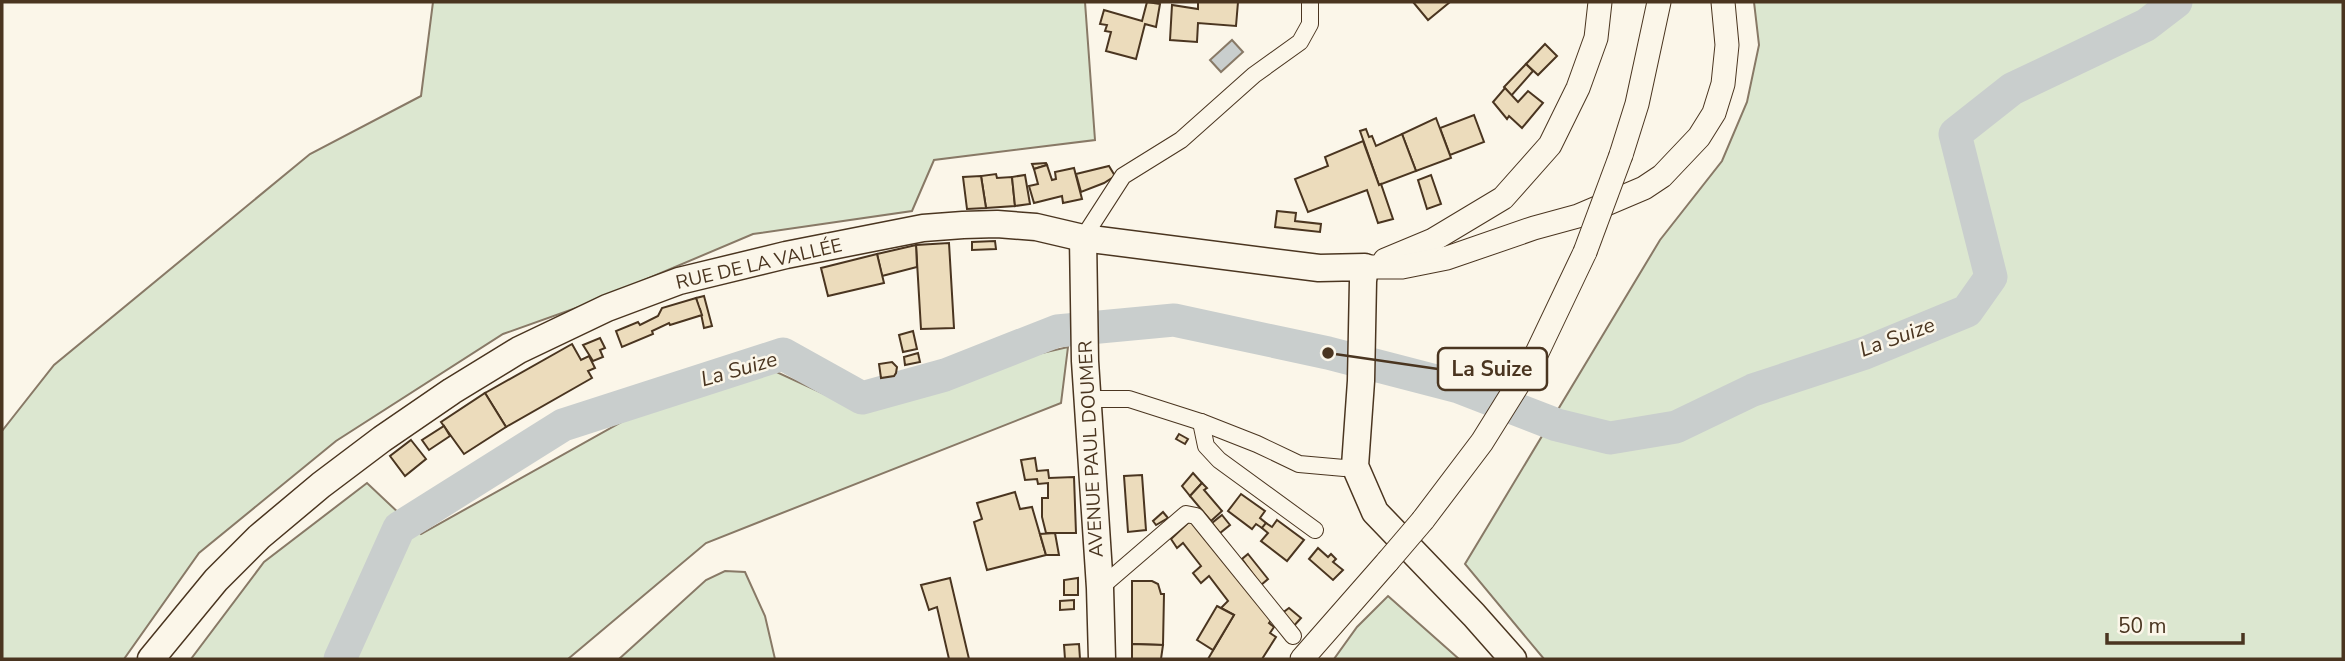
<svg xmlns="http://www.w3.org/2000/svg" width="2345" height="661" font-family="'Nunito Sans',sans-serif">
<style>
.green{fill:#dce7d0;stroke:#887966;stroke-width:2}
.water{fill:#c9cecd;stroke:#887966;stroke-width:2}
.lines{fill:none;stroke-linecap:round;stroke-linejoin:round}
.river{stroke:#c9cecd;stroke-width:33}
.building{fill:#ecdcbc;stroke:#4a3520;stroke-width:2}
.street-casing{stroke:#4a3520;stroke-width:18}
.secondary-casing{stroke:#4a3520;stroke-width:25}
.primary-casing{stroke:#4a3520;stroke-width:29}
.street{stroke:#fbf6e9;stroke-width:16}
.secondary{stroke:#fbf6e9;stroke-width:23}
.primary{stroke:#fbf6e9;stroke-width:26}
.secondary-bridge-casing{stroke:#4a3520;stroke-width:25;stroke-linecap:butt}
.secondary-bridge{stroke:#fbf6e9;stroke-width:23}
.labels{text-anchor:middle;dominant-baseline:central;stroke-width:5;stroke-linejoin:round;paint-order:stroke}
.street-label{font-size:19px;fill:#4a3520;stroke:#fbf6e9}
.water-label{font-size:21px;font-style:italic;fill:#4a3520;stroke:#fbf6e9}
.leader{fill:none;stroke:#4a3520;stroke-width:2.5}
.callout-dot{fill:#4a3520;stroke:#fbf6e9;stroke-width:2.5}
.callout{fill:#fbf6e9;stroke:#4a3520;stroke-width:2.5}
.callout-label{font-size:21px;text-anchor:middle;font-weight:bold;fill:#4a3520}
</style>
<rect width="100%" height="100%" fill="#fbf6e9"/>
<g class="green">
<polygon points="433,2 1085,2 1095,140 934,160 912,211 753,234 590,303 503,334 336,441 199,553 124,659 2,659 2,431 54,365 310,154 421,96"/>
<polygon points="1754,2 2343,2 2343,659 1544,659 1465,564 1660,240 1722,161 1747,102 1759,45"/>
<polygon points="1068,347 1061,403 706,543 568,659 191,659 264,562 367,483 421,534 627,419 768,368 837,400"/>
<polygon points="725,571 745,572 765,616 775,659 619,659 706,580"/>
<polygon points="1388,596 1459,659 1334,659 1357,627"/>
</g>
<polygon class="water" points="1232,40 1243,52 1221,72 1210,60"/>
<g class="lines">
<polyline class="river" points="340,659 399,528 563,425 783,354 862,398 945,375 1057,331 1174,320 1328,353 1459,387 1557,425 1610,438 1676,427 1753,390 1865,353 1967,311 1991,277 1955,134 2012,89 2146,25 2176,2"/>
</g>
<g class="building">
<polygon points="1147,2 1160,4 1156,27 1145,24 1136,59 1106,51 1111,32 1105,31 1107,25 1100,24 1104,10 1142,21"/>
<polygon points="1198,2 1238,2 1236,26 1198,23 1197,42 1170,40 1172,5 1198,9"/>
<polygon points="1413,2 1450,2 1428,20"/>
<polygon points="1545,44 1557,56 1538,75 1526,64"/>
<polygon points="1526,64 1533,71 1511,96 1504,87"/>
<polygon points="1505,88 1518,102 1528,91 1543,103 1522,128 1509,116 1507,119 1493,102"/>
<polygon points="1474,115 1484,142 1450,155 1440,128"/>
<polygon points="1436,118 1451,158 1416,171 1402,134"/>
<polygon points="1366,129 1369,137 1372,136 1376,146 1402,134 1416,171 1379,185 1360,131"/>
<polygon points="1363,141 1379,185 1381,184 1393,219 1378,223 1367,190 1308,212 1295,179 1328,166 1325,157"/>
<polygon points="1046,163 1047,165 1034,169 1032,164"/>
<polygon points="1047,165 1052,180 1056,179 1055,172 1074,168 1082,199 1063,203 1062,196 1034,203 1029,186 1038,184 1034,169"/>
<polygon points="1109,166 1115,176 1104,183 1081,192 1076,174"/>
<polygon points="996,174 997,178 1012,177 1015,206 986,208 981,176"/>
<polygon points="1025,175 1030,204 1015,206 1012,177"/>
<polygon points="1431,175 1441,204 1427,209 1418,180"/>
<polygon points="981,176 986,208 967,209 963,177"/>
<polygon points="1277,211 1296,213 1295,221 1321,224 1320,232 1275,227"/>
<polygon points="995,241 996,249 972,250 972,242"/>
<polygon points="949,243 954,328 921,329 916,245"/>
<polygon points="916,245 917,267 882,276 877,254"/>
<polygon points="877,254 884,283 828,296 821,268"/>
<polygon points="704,296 712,326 704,328 700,309 699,309 696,298"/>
<polygon points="696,298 702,315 670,325 669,323 652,331 653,334 622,347 616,331 638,322 640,325 658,316 662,308"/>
<polygon points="913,331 917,349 903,352 899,335"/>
<polygon points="600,338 605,348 600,350 603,357 593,361 583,345"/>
<polygon points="572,344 581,360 589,356 595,368 588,371 592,378 506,427 485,393"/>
<polygon points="918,353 920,362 905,365 904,357"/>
<polygon points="892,362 897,367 896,373 894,376 881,378 879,364"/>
<polygon points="485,393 506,427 464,454 441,422"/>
<polygon points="444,426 450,436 429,450 422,440"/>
<polygon points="1179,434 1188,439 1185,444 1176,439"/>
<polygon points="411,440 426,459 405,476 390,456"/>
<polygon points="1035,458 1037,471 1048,470 1049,478 1074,477 1076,533 1046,533 1042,517 1042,498 1048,498 1048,483 1038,484 1037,479 1025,480 1021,460"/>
<polygon points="1193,473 1202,483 1190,496 1182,486"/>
<polygon points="1142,475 1146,530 1128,532 1124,476"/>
<polygon points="1202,483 1207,488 1204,490 1222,511 1211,521 1190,496"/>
<polygon points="1015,492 1020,509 1032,507 1046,555 987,570 974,522 982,519 977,503"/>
<polygon points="1241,494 1265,511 1260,518 1266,523 1262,528 1256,524 1252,529 1228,511"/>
<polygon points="1163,512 1168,518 1156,525 1153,521"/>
<polygon points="1222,515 1230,525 1220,533 1212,523"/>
<polygon points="1191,520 1272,619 1269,623 1274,627 1270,633 1276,637 1262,659 1208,659 1234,615 1221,608 1228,601 1209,576 1201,583 1193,573 1201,566 1183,543 1177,548 1171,539"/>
<polygon points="1277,520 1304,540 1287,561 1261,541 1268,533 1262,528 1266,523 1272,527"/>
<polygon points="1055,533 1059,555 1046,555 1040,534"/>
<polygon points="1318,548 1328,557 1331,554 1336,559 1333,562 1343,570 1333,580 1309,559"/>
<polygon points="1248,554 1268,579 1261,585 1242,559"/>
<polygon points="950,578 969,659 949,659 937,607 929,610 921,585"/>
<polygon points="1078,578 1078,595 1064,595 1064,580"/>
<polygon points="1132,581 1152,581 1158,584 1161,594 1164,594 1163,645 1132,644"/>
<polygon points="1074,600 1074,609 1060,610 1060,601"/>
<polygon points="1217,606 1234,615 1213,650 1197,640"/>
<polygon points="1289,608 1301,618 1292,628 1281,614"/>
<polygon points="1079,644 1080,659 1065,659 1064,645"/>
<polygon points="1132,644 1163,645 1161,659 1132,659"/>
</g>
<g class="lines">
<defs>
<g id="street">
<polyline points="1083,238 1123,176 1181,140 1254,75 1300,42 1310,24 1310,2"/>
<polyline points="1088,399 1129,399 1201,422 1257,444 1299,464 1344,468 1355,466"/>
<polyline points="1201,422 1206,446 1219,460 1315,530"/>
<polyline points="1100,588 1186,514 1196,516 1293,636"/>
</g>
<g id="secondary">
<polyline points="1621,155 1637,104 1659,2"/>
<polyline points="1385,260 1433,240 1503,198 1550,145 1578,88 1596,38 1600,2"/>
<polyline points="1365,267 1402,267 1447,258 1534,228 1578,216 1644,188 1662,176 1699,137 1714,113 1723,84 1727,45 1723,2"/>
<polyline points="1423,520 1482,442 1535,357 1585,252"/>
<polyline points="1302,659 1388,561"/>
</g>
<g id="primary">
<polyline points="1083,238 1085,361 1100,588 1102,659"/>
<polyline points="151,659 216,580 259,537 321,485 382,439 452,391 519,350 607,308 679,281 786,255 923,228 963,225 997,224 1036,227 1083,238 1319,268 1365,267 1363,281 1361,381 1355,466 1375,512 1474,615 1513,659"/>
</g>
</defs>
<use href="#street" class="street-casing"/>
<use href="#secondary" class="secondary-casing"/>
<use href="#primary" class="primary-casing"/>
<use href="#street" class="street"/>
<use href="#secondary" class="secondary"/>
<use href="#primary" class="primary"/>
<defs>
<g id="secondary-bridge">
<polyline points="1585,252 1621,155"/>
<polyline points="1388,561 1423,520"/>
</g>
</defs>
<use href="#secondary-bridge" class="secondary-bridge-casing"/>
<use href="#secondary-bridge" class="secondary-bridge"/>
</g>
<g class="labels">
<g class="street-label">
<text transform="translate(759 264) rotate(-13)">RUE DE LA VALLÉE</text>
<text transform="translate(1091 449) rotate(-93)">AVENUE PAUL DOUMER</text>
</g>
<g class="water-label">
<text transform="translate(1897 337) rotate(-20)">La Suize</text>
<text transform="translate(739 369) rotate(-16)">La Suize</text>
</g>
</g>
<path class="leader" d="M1328 353L1438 369"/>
<circle class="callout-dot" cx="1328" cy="353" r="7"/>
<rect class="callout" x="1438" y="348" width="109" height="42" rx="7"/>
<g class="callout-label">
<text x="1492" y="376">La Suize</text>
</g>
<rect width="2345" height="661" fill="none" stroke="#4a3520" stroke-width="7"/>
<path d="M2107 633v10h136v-10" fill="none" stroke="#4a3520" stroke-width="3.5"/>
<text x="2118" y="633" font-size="21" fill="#4a3520" stroke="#fbf6e9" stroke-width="5" paint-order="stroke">50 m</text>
</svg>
